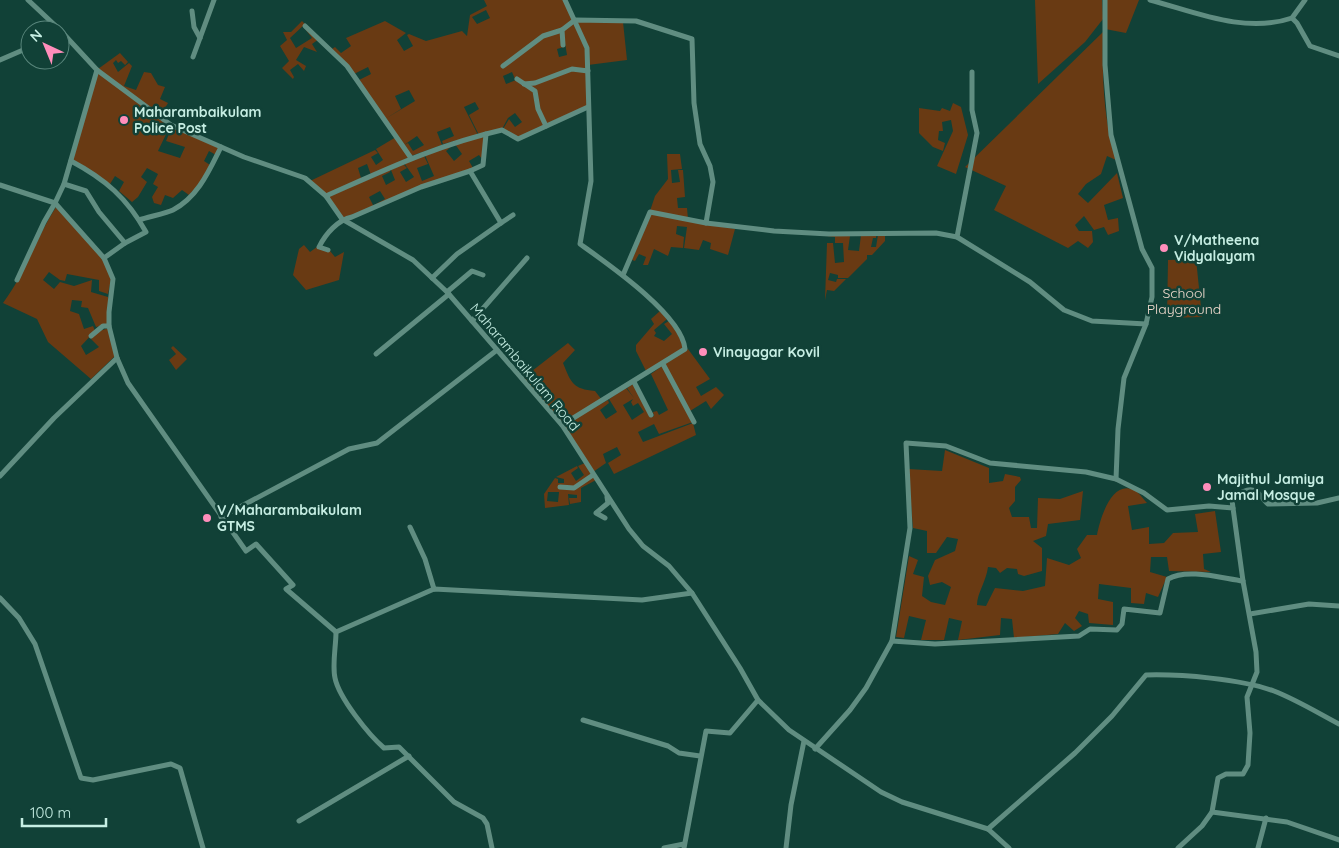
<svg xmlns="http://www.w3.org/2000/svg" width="1339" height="848" font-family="Quicksand,sans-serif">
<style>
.green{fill:#693a13;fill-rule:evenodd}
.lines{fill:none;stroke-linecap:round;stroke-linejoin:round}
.street{stroke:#608d81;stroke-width:5}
.poi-dot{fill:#ff8ebb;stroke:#114137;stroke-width:2}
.labels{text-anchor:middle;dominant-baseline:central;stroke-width:5;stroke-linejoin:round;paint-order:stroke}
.poi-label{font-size:14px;font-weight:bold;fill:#c6eee3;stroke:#114137;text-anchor:start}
.park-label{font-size:14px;fill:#f1dccf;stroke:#114137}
.street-label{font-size:14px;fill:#c6eee3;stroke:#114137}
</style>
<rect width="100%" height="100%" fill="#114137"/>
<g class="green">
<path d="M484,0H564L574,20L561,30L542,35L502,66L504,67L543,37L561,32L564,47L557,49L559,57L567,55L563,31L575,22L586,48L587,70L571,68L556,76L529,84H536L572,69L587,72V106L546,124L539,109L535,91L517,78L515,79L512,72L503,76L506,84L516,80L534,92L537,109L545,126C527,134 520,144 503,129L509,119L515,127L522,122L515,113L508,118L502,129L479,135L469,115L479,109L475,102L464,107L478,135L443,144L442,141L454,136L450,127L437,132L442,145L411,156L385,119L415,101L409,90L395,96L401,109L385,119L359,80L371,74L368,67L354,74L332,49L335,47L341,53L351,46L346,38L385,21L406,33L397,40L404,51L413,46L407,35L409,34L426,41L462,31L467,36L470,15L487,6ZM486,10L490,18L477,24L472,17ZM417,136L424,145L413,151L408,143L404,145Z"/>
<polygon points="1035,0 1102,0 1103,19 1085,42 1038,84"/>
<polygon points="1104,0 1139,0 1126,33 1105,29"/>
<polygon points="302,21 305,24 290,38 296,48 312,38 305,29 319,39 312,44 317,52 304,47 296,60 306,66 304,71 298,64 290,70 294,77 293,79 282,68 289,61 280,46 287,40 283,32 291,32"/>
<polygon points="577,21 623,22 627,60 588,65 588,48"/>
<path d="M1103,32C1102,75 1103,118 1116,160L1107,156L1101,174L1086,184L1078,194L1088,203L1117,173L1123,198L1104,205L1108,220L1118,218L1119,231L1108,235L1104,227L1094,230L1084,216L1075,225L1079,231H1092L1093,242L1088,248L1078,241L1068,248L994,210L1006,186L965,167Z"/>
<polygon points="120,53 128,62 125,65 121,61 118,63 116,60 113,63 118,72 129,63 132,66 124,86 136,90 144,72 151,73 158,85 165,87 160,99 168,103 160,116 98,69"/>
<polygon points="98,72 170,126 158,151 180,158 185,147 166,141 172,127 219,148 216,155 209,151 204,161 210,165 201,182 189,195 182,190 173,198 165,195 161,205 154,203 152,197 158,187 153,184 158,174 147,168 141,177 147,182 138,197 132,202 119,191 124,182 115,176 110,184 73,160"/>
<polygon points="953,103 961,107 968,135 956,174 937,166 953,131 951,120 942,122 943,131 939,131 938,140 945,143 943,151 933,147 919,133 919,108 940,111 942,108 950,111"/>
<polygon points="485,134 482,159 479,155 469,161 473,168 375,207 374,205 385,199 380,191 369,197 374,207 342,218 328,197 390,170 390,172 382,176 386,185 395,180 391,170 403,164 407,168 400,172 406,182 414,177 404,163 423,154 428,164 417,168 422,181 434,176 424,153 454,144 446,151 454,161 462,154 455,144"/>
<path d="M396,137L410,157L326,195L310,181L375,150L378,153L371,157L376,165L383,160L376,149ZM367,164L371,175L361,178L358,168Z"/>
<polygon points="667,154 680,154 682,169 671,170 672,183 680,182 678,170 683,170 685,197 677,198 678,208 687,208 688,219 650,211 655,196 668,179"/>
<path d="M56,207L103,259L111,279L108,294L99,291V280L67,274L65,281L60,280L49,272L43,280L54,289L60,282L74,286L92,280L91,292L108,297V324L96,327L88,308L81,307L82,301L72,300L70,311L79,314L84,329L93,326L95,331L81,346L86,355L99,347L91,339L99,331L109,328L115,356L91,379L48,342L37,319L3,303C26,272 36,238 56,207Z"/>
<polygon points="651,214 735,229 728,255 710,249 711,243 703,240 699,250 684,248 687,227 677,226 676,234 684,237 683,248 671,247 668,256 654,249 648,265 643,265 646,257 639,254 635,261 632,260"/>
<polygon points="861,235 876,235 876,238 873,238 871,247 876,247 878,235 885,235 885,241 872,255 867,255 867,259 848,278 838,278 838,275 830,273 828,280 836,282 837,279 846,279 834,291 827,290 825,300 827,243 833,243 835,263 844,262 843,243 835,243 835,237 827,236 850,236 848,250 859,251"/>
<polygon points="304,245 310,252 317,247 330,251 335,257 344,252 339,280 306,290 293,275 299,249"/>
<polygon points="1196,259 1202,317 1167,318 1168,260"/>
<polygon points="660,311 667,319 654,330 656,333 654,336 664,341 672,334 664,324 669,321 684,343 684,349 647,373 636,351 636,345 654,324 651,319"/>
<path d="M568,343L575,350L563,363C571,383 573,389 595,391L602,400L562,424L523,378Z"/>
<polygon points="173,346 187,359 176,370 169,360 176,354 171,348"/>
<polygon points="688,349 710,379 696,387 701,396 716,387 724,395 711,409 706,401 690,411 665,364"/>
<path d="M662,366L693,422L659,434L654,424L638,432L643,442L693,423L696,435L614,474L608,463L621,455L617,447L603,454L606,463L593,472L563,425L608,400L609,403L600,410L606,419L617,412L609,399L626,388L634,398L627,388L633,384L652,417L654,416L653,412L657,411L659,415L668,410L651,374ZM633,399L631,402L633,406L638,403L644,412L632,420L623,405Z"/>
<path d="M945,450L989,468V483L1003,481L1005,474L1020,477L1021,480L1015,487V501L1009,508L1012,517H1029L1031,528H1037L1038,498L1060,499L1083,491L1080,520L1048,524L1046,536L1033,541L1042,548V571L1024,576L1018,574L1017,569L1007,568L1000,573L996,568L988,567C986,582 977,593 977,605L986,606L995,588L1023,591L1045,586L1047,558L1069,565L1081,558L1077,549L1087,535H1097C1100,519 1112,477 1136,491C1140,494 1144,500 1147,503L1128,506L1132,530L1149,527V544L1164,543L1173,533L1198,532L1195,514L1215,511L1221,552L1203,554L1204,569L1211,572L1169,571L1167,557H1151L1150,572L1167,577L1158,597L1146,593L1144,604L1131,603V588L1099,584L1098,599L1113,602V625L1089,623L1088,614L1079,611L1075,618L1082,626L1074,631L1065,623L1058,634L1014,638L1012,619L1001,618L1000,635L958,640L962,621L949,618L944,640H921L926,620L909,616L904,638L896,637L909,556L918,560L913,574L924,577L922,596L931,602L945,605L951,587L942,582L930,585L928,576L935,560L955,551L958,539L947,537L936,553H927V531L913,528L908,469L942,471Z"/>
<path d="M585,463L592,474L575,489L593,476L596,480L581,488V502L570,504L569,498H577V495L568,494L569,505L545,508L544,494L555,478L558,479V483H564V479L556,477L577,466L578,468L571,473L576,481L584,475L578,466ZM548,492H559L558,502L547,501Z"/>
</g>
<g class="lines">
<g class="street">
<polyline points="28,0 60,30"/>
<polyline points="1105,0 1105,65 1111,135 1142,249 1152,268 1152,297 1146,324 1124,378 1118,429 1116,479"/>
<path d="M1150,0C1195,12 1245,34 1292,18L1297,23L1310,46L1339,56"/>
<polyline points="192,11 194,27 200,38"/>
<polyline points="1292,18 1305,0"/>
<polyline points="305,26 347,66 411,158"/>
<polyline points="60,30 97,70 171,125 244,157 305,178 326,196 342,219 413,260 447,292 562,425 629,529 643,546 669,566 692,593 740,668 758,700 789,730 881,792 902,802 988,829 1009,848"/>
<polyline points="563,45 562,30 575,20 636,21 692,39 694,103 700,144 710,166 713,182 706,223"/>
<polyline points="193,57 214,0"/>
<polyline points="0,60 30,47"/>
<polyline points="503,66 543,36 562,30"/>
<polyline points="97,70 64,184 55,203 104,258 113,279 109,312 109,326 117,358 128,383 246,551 256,544 293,585 286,589 336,632"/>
<polyline points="517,79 535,91 538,109 546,126"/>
<polyline points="524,84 535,83 572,69 588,71"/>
<polyline points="486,134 483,165 470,171 501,223 513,215"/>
<path d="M71,161C105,179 127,198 146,232L125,243L104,258"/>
<polyline points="64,184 86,191 99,212 125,243"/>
<polyline points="0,185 55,203 44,222 17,280"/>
<path d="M326,196C387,169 437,145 502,130L518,139L588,107"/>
<path d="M139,220C148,217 167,213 173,210C198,197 209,171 221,147"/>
<polyline points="957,237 977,133 972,110 972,72"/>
<path d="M328,250L319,247C326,233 338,220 352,217L421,187L470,171"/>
<polyline points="623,275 650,212 706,223 774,231 829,234 936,233 957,237 1030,282 1064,310 1092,321 1146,324"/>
<polyline points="432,278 457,254 501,223"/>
<polyline points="447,292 472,271 483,275"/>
<polyline points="472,321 527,258"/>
<polyline points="91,336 103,326 109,326"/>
<polyline points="376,354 449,294"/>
<polyline points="663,364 694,422"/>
<polyline points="634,382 651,415"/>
<path d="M562,425L685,349C682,315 608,264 580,244L591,181L587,48L565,0"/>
<polyline points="0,476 54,418 117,358"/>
<polyline points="560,487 574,488 593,475"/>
<path d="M1233,508L1232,500C1237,494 1249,486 1257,492C1261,495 1264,501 1268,504L1317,503L1339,498"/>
<polyline points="221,517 349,449 377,443 497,350"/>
<polyline points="605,518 596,513 608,503 607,497"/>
<polyline points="410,527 425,559 434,589"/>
<polyline points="0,598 19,618 35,644 81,778 93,780 171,764 180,768 203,848"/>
<polyline points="1250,614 1309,604 1339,606"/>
<path d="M892,641L935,644L1079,636L1090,629L1117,630L1122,624L1124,609L1160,613L1168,579C1187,568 1221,578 1243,581"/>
<polyline points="583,720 668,746 679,753 700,756"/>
<polyline points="815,749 850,710 866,688 892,641 910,528 906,443 946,446 990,463 1086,472 1116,479 1144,493 1167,510 1209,506 1233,508 1243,581 1256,652 1257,672 1247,697 1250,733 1248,765 1243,774 1226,774 1218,778 1212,812 1202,826 1178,848"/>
<polyline points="1212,812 1287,822 1339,840"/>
<polyline points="299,821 409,756"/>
<path d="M988,829L1075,753L1112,716L1146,675C1181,674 1241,679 1274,691C1297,700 1318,713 1339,724"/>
<path d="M492,848L487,824L483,818L454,802L399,747L384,748C369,735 339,698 335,678C332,665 336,646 336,632L434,589L642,600L692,593"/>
<polyline points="664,848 684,844"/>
<polyline points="684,848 706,731 730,733 758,700"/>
<polyline points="786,848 791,805 804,741"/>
<polyline points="1258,848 1266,818"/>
</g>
</g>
<g class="poi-dot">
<circle cx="124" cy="120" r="5"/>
<circle cx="1164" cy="248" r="5"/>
<circle cx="703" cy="352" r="5"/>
<circle cx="1207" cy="487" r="5"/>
<circle cx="207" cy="518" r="5"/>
</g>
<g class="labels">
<g class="poi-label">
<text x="134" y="112">Maharambaikulam<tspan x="134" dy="16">Police Post</tspan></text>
<text x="1174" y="240">V/Matheena<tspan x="1174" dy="16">Vidyalayam</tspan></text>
<text x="713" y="352">Vinayagar Kovil</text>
<text x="1217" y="479">Majithul Jamiya<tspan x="1217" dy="16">Jamal Mosque</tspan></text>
<text x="217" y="510">V/Maharambaikulam<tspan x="217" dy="16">GTMS</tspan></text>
</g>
<g class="park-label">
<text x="1184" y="293">School<tspan x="1184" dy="16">Playground</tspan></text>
</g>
<g class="street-label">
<text transform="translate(525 367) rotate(50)">Maharambaikulam Road</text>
</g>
</g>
<g transform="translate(45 45) rotate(316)"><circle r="24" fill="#114137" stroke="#59867c"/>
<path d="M0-4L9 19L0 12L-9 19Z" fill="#ff8ebb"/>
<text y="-8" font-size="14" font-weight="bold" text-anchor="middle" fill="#c6eee3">N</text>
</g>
<path d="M22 818v8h84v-8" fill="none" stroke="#c6eee3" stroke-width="2.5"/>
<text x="30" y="818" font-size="15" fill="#c6eee3" stroke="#114137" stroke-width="4" paint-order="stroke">100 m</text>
</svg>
